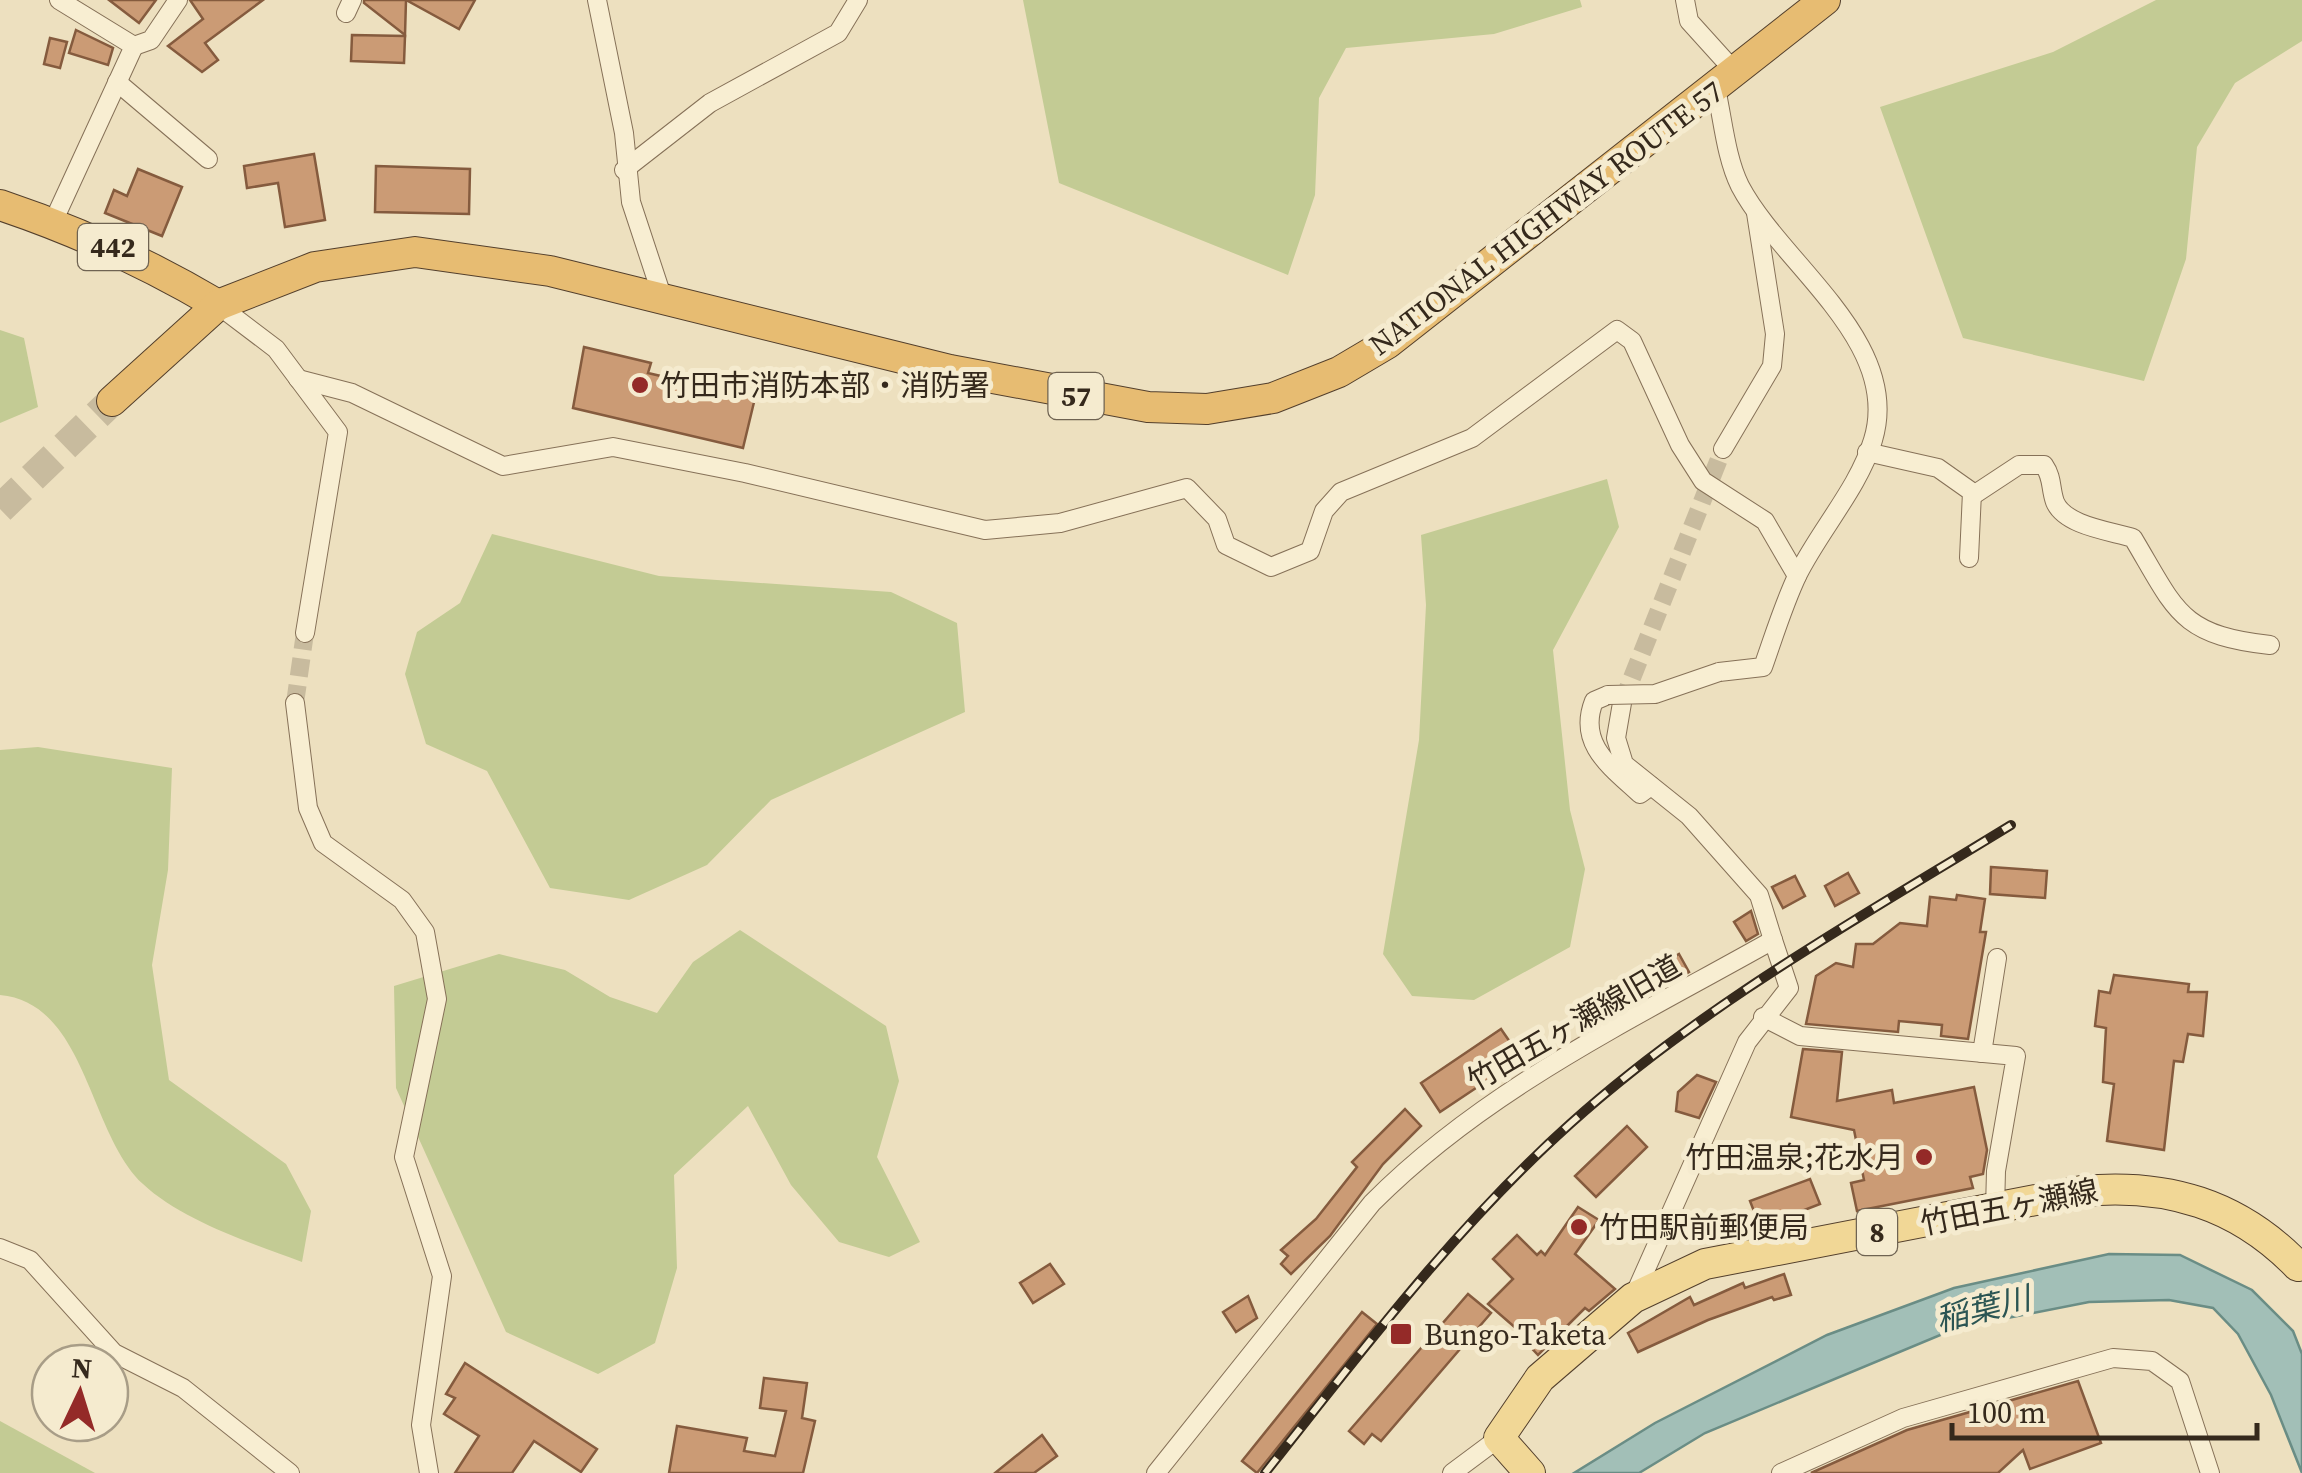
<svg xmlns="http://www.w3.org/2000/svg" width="2302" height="1473" font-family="'Source Serif 4','Noto Sans JP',serif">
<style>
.green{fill:#c3cb94}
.water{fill:#a2bfb7;stroke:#6a8d85;stroke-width:2.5}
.building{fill:#cb9b75;stroke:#855b3e;stroke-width:2.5}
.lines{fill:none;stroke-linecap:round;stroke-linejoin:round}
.minor-tunnel{stroke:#c8bb9e;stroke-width:18;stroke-dasharray:18 9;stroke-linecap:butt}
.trunk-tunnel{stroke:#c8bb9e;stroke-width:30;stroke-dasharray:30 15;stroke-linecap:butt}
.minor-casing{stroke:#867158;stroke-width:20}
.primary-casing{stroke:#533f2c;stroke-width:32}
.trunk-casing{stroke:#533f2c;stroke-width:32}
.minor{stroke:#f8eed2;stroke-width:18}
.primary{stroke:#f1d796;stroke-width:30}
.trunk{stroke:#e7bc72;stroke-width:30}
.rail-casing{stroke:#35291c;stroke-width:10}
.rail{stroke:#f5ebcf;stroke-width:6;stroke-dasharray:19;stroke-linecap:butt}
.minor-bridge-casing{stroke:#867158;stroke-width:20;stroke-linecap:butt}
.minor-bridge{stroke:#f8eed2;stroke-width:18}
.poi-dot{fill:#942a28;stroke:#f5ebcf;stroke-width:4}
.labels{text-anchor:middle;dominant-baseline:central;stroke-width:10;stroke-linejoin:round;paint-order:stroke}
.shield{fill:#f5ebcf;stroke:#6f6352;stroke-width:2.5}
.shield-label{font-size:28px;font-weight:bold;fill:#35291c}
.street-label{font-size:30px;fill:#35291c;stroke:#f5ebcf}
.poi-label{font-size:30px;fill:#35291c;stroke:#f5ebcf;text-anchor:start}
.water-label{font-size:32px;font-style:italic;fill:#2b5553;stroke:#f5ebcf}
</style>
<rect width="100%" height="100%" fill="#ede0bf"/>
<g class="green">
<polygon points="1023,0 1580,0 1582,7 1494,34 1346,48 1319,98 1315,195 1288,275 1059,183"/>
<polygon points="2156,0 2302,0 2302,41 2235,83 2197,147 2186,259 2144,381 1963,338 1880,107 2053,52"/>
<polygon points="0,330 24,338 38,407 0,423"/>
<polygon points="1607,479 1619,527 1553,650 1570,810 1585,869 1570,947 1474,1000 1412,996 1383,954 1419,740 1426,605 1421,535"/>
<polygon points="492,534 659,576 891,592 957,623 965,712 771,800 707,865 629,900 550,888 487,771 426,744 405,674 417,632 460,603"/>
<path d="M38,747L172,768L168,870L152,965L169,1080L286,1164L311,1211L302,1262C253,1244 181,1220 143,1184C88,1133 87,1003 0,995V750Z"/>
<polygon points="740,930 886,1026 899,1081 877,1157 920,1242 889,1257 839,1242 791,1185 748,1106 674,1175 677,1268 655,1343 598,1374 506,1332 396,1088 394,986 499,954 565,970 610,997 657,1013 693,962"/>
<polygon points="0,1421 95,1473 0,1473"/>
</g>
<polygon class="water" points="2109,1254 2180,1255 2252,1290 2293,1331 2302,1354 2302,1473 2271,1395 2238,1334 2213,1308 2169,1300 2089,1302 1957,1328 1705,1433 1639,1473 1574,1473 1655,1423 1827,1335 1954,1288"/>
<g class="building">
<polygon points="109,0 156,0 139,23"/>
<polygon points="190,0 263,0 205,43 218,60 202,72 168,46 203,19"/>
<polygon points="364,0 406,0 405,35 364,3"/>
<polygon points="406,0 475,0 459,29"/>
<polygon points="76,30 113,48 108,65 69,53"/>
<polygon points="352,35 405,36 404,63 351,61"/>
<polygon points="50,38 67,42 60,68 44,64"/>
<polygon points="314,154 325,220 285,227 278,183 247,188 244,166"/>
<polygon points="376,166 470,169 469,214 375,212"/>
<polygon points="138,169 182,187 162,236 105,213 114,190 127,196"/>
<polygon points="584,347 651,363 648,373 755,398 743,448 573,408"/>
<polygon points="1991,867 2047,871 2045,898 1990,894"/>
<polygon points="1848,873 1859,893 1835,906 1825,886"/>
<polygon points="1795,876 1805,896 1783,908 1772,887"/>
<polygon points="1957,895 1985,899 1980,932 1986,932 1968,1039 1941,1036 1942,1025 1899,1021 1898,1032 1806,1024 1816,976 1836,963 1853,967 1856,944 1873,944 1900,923 1927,926 1930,897 1956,900"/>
<polygon points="1751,911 1758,934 1746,941 1734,922"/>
<polygon points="1679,954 1689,972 1584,1031 1574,1014"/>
<polygon points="2114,975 2189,984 2188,992 2207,992 2203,1036 2188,1034 2183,1062 2174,1061 2164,1150 2107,1141 2114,1084 2103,1082 2106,1028 2095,1026 2099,991 2110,993"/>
<polygon points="1501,1029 1521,1058 1440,1112 1421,1083"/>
<polygon points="1803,1049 1842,1052 1837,1101 1892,1090 1894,1103 1974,1087 1987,1150 1983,1174 1970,1177 1973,1188 1857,1211 1851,1183 1864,1180 1854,1130 1791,1117"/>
<polygon points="1697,1075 1716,1082 1699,1118 1676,1111 1678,1092"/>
<polygon points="1405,1109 1421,1126 1383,1164 1330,1236 1291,1274 1281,1264 1288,1256 1281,1250 1316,1219 1357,1167 1352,1162"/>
<polygon points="1627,1126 1647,1147 1596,1197 1575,1176"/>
<polygon points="1810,1179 1820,1204 1760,1227 1750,1201"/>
<polygon points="1578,1207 1599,1220 1575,1254 1615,1289 1589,1311 1585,1308 1538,1355 1523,1339 1526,1337 1488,1304 1513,1279 1493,1259 1517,1235 1537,1255 1541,1251 1545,1255"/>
<polygon points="1050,1264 1064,1284 1033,1303 1020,1283"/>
<polygon points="1784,1274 1791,1295 1774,1300 1772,1297 1708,1320 1638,1352 1628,1333 1690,1297 1694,1305 1743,1283 1745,1288"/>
<polygon points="1468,1294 1491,1313 1381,1441 1372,1434 1364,1444 1349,1431"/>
<polygon points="1248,1296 1257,1318 1236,1332 1223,1312"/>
<polygon points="1362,1312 1377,1324 1257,1473 1242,1461"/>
<polygon points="465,1363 597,1449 581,1472 534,1441 512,1473 455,1473 479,1436 444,1414 455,1398 446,1394"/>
<polygon points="764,1378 807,1383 802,1418 815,1421 803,1473 669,1473 677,1426 747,1438 744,1451 775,1456 786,1411 760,1408"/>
<polygon points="2078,1381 2101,1443 2030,1469 2023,1450 1998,1473 1811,1473 1907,1430"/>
<polygon points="1042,1435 1057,1456 1034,1473 995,1473"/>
</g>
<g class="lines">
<g class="minor-tunnel">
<polyline points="295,703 305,633"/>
<polyline points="1622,703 1723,449"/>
</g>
<polyline class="trunk-tunnel" points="0,509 112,401"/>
<defs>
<g id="minor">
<polyline points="597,0 624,133 631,202 663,299"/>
<polyline points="1685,0 1689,21 1736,73"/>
<polyline points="346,13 352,0"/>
<polyline points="134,46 151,40 178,0"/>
<polyline points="117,82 208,159"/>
<path d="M1716,89C1723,120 1726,158 1740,186C1781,264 1903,342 1873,440C1859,487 1820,530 1798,574C1784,603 1774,636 1763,667L1719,672"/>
<polyline points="624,170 710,103 838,33 858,0"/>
<polyline points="53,222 134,46 59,0"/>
<polyline points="218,305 276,349 338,432 305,633"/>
<polyline points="298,379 352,393 503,466 613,447 745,473 985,530 1060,523 1187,488 1217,519 1226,545 1271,567 1310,551 1324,511 1341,492 1472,438 1617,330 1632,341 1680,445 1703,481 1765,521 1797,576"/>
<polyline points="1723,449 1772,366 1775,334 1756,213"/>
<polyline points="1867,452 1938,468 1972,492 1969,558"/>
<path d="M1972,496L2019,465H2044C2053,478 2050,488 2055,502C2065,526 2111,531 2133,538C2176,610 2179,635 2270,645"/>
<path d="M1608,695L1594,701C1577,744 1611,767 1640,794L1651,786"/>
<polyline points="295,703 308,808 323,843 402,900 425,932 437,999 404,1157 442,1276 421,1425 429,1473"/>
<polyline points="1622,703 1616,738 1624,764 1689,816 1759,895 1773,940"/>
<polyline points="1763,1017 1800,1036 2016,1056 1996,1171 1995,1209"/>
<polyline points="1982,1053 1997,958"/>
<polyline points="0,1248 30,1260 114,1353 183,1388 290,1473"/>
<path d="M1156,1473L1372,1203C1486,1088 1633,1019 1773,940L1789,988L1747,1042L1633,1298"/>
<polyline points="1452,1473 1499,1438"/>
<polyline points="1781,1473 1903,1418 2113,1358 2152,1361 2180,1381 2210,1473"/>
</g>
<path id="primary" d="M1530,1473L1499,1438L1540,1378L1633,1298L1705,1264L2082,1191C2167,1183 2238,1204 2298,1266L2302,1264"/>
<g id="trunk">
<path d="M0,205C78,231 147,263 218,305"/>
<polyline points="112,401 218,305 315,267 415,252 550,271 950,370 1148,407 1207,409 1273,398 1339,372 1388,343 1825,0"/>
</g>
</defs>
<use href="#minor" class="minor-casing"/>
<use href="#primary" class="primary-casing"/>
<use href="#trunk" class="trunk-casing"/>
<use href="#minor" class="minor"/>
<use href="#primary" class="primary"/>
<use href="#trunk" class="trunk"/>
<defs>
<path id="rail" d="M1265,1473C1361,1352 1455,1227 1570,1124C1701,1006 1861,917 2011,825"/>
</defs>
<use href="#rail" class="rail-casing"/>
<use href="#rail" class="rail"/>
<defs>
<polyline id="minor-bridge" points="1608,695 1655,694 1719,672"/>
</defs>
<use href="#minor-bridge" class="minor-bridge-casing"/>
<use href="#minor-bridge" class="minor-bridge"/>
</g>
<g class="poi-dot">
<circle cx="640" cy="385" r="10"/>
<circle cx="1924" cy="1157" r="10"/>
<circle cx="1579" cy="1227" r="10"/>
<rect x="1389" y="1322" width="24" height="24" rx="5"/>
</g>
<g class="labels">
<g class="shield">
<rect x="78" y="224" width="70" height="46" rx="8"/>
<rect x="1048.5" y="373" width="55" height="46" rx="8"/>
<rect x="1857" y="1209" width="40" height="46" rx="8"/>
</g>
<g class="shield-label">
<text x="113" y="247">442</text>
<text x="1076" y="396">57</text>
<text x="1877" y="1232">8</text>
</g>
<g class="street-label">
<text transform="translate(1546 218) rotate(-37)">NATIONAL HIGHWAY ROUTE 57</text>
<text transform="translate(1574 1023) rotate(-30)">竹田五ヶ瀬線旧道</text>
<text transform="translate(2009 1207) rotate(-11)">竹田五ヶ瀬線</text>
</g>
<g class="poi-label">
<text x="660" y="385">竹田市消防本部・消防署</text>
<text x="1904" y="1157" text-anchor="end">竹田温泉;花水月</text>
<text x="1599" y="1227">竹田駅前郵便局</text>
<text x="1424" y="1334">Bungo-Taketa</text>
</g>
<g class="water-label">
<text transform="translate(1983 1309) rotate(-14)">稲葉川</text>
</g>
</g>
<g transform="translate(80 1393) rotate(4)"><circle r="48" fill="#f5ebcf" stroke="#a89d87" stroke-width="2.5"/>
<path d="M0-8L18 38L0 25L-18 38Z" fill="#942a28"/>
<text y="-15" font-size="28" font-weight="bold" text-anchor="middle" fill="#35291c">N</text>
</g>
<path d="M1952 1423v15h305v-15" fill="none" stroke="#35291c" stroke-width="5"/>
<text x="1967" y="1423" font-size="30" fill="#35291c" stroke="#f5ebcf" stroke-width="8" paint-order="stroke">100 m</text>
</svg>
